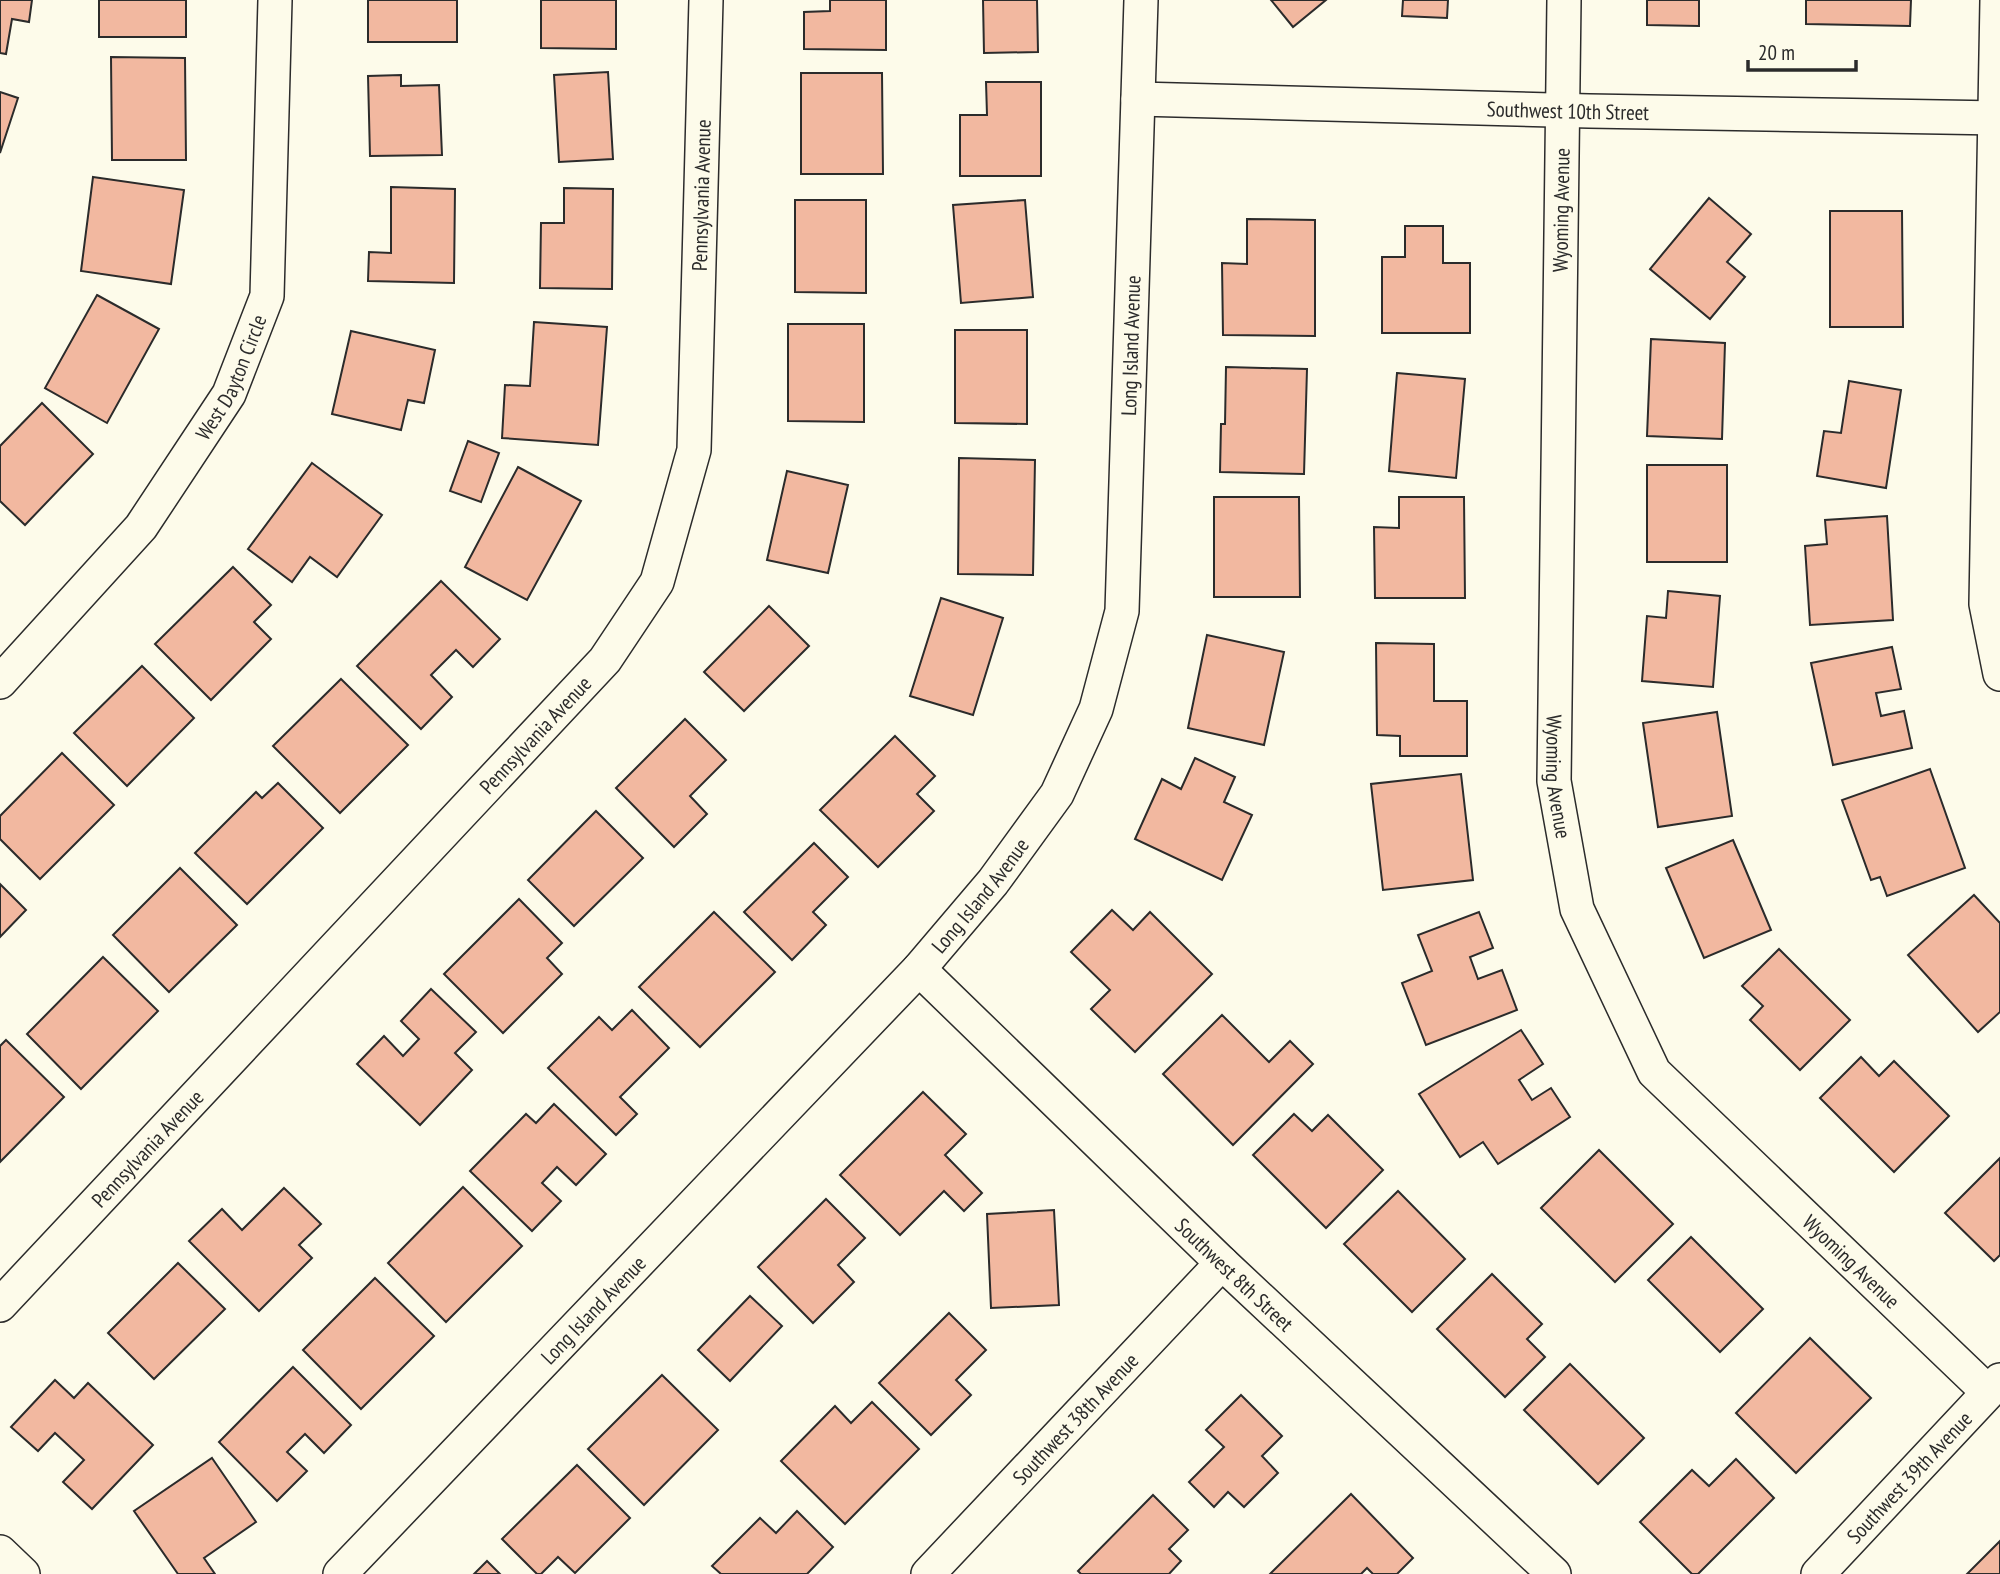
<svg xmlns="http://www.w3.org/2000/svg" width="2000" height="1574" font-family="'PT Sans Narrow',sans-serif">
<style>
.building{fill:#f2b8a0;stroke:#2b2b2b;stroke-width:2}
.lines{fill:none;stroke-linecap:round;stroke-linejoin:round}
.street-casing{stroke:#2b2b2b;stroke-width:36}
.street{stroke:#fdfbea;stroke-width:33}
.labels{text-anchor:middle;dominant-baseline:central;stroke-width:5;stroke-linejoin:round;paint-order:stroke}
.street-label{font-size:21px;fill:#2b2b2b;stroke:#fdfbea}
</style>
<rect width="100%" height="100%" fill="#fdfbea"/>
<g class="building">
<polygon points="0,0 32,0 29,22 12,19 6,54 0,53"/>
<rect x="99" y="0" width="87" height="37"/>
<rect x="368" y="0" width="89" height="42"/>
<polygon points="541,0 616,0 616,49 541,48"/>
<polygon points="830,0 886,0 886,50 804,49 804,12 830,11"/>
<polygon points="983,0 1037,0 1038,52 984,53"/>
<polygon points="1271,0 1326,0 1293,27"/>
<polygon points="1403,0 1448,0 1447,18 1402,16"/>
<polygon points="1647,0 1699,0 1699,26 1647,25"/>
<polygon points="1806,0 1911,0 1910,26 1806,24"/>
<polygon points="111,57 185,58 186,160 112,160"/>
<polygon points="608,72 613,159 559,162 554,75"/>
<polygon points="801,73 882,73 883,174 801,174"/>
<polygon points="401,75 401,86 439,85 442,155 370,156 368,76"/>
<polygon points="986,82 1041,82 1041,176 960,176 960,115 987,115"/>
<polygon points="0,92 18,98 0,153"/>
<polygon points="93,177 184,190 171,284 81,271"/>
<polygon points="391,187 455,189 454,283 368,281 369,252 391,253"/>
<polygon points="564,188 613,189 612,289 540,288 541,223 564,223"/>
<polygon points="1709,198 1751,234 1727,262 1745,277 1710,319 1650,269"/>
<polygon points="795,200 866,200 866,293 795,292"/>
<polygon points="1025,200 1033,297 961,303 953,205"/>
<polygon points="1830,211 1902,211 1903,327 1830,327"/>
<polygon points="1247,219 1315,220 1315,336 1223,335 1222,263 1247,264"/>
<polygon points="1405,226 1443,226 1443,263 1470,263 1470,333 1382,333 1382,257 1405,257"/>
<polygon points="97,295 159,329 107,423 45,388"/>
<polygon points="534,322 607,327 598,445 502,438 505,385 530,386"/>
<polygon points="788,324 864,324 864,422 788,421"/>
<polygon points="955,330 1027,330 1027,424 955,423"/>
<polygon points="351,331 435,350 424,403 408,400 401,430 332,414"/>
<polygon points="1651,339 1725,343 1722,439 1647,436"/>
<polygon points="1226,367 1307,369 1304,474 1220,472 1221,424 1225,424"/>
<polygon points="1397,373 1465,379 1456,478 1389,471"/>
<polygon points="1849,381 1901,390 1886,488 1817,476 1824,431 1841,433"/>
<polygon points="42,403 93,454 25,525 0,501 0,446"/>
<polygon points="468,441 499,453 481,502 450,491"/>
<polygon points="959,458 1035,460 1033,575 958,574"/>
<polygon points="312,463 382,515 337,577 310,557 292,582 248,549"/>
<rect x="1647" y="465" width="80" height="97"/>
<polygon points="518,467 581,501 527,600 465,567"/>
<polygon points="787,471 848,485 828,573 767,560"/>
<polygon points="1214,497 1299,497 1300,597 1214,597"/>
<polygon points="1399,497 1464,497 1465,598 1375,598 1374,527 1399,528"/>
<polygon points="1887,516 1893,620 1810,625 1805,546 1827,544 1825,520"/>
<polygon points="233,567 271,605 254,622 271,639 211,700 155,644"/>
<polygon points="441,581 500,639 473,667 456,650 431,675 452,697 421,729 357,666"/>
<polygon points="1668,591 1720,596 1713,687 1642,681 1647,616 1666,618"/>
<polygon points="941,598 1003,618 973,715 910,696"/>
<polygon points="769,606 809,646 744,711 704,672"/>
<polygon points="1207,635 1284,652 1264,745 1188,728"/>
<polygon points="1376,643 1434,644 1434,701 1467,701 1467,756 1400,756 1400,736 1377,735"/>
<polygon points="1892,647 1901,689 1876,693 1881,716 1904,711 1912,748 1833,765 1811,663"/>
<polygon points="142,666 194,718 127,786 74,733"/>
<polygon points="341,679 408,745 340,813 273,746"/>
<polygon points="1717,712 1732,816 1658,827 1643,723"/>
<polygon points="685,719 726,760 690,796 707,814 674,847 616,788"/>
<polygon points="895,736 935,776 917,794 934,811 878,867 820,810"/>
<polygon points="62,753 114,805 40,879 0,839 0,816"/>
<polygon points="1195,758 1235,777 1224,802 1252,815 1222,880 1135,839 1162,779 1181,789"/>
<polygon points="1930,769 1965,868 1887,896 1880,877 1871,880 1842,800"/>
<polygon points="1461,774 1473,880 1383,890 1371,784"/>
<polygon points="278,783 323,828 247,904 195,853 256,792 262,798"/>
<polygon points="596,811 643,858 574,926 528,880"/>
<polygon points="1733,840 1771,930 1704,958 1666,868"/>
<polygon points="814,843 848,877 813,912 826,925 792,960 744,912"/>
<polygon points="180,868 237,925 169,992 113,935"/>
<polygon points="0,884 26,910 0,937"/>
<polygon points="1974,895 2000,923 2000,1012 1978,1032 1908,955"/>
<polygon points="519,899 562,943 547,958 562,974 503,1033 444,974"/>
<polygon points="1112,910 1133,930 1150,912 1212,974 1135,1052 1091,1009 1110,990 1071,952"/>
<polygon points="714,912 775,972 700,1047 639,987"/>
<polygon points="1479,912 1493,948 1470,957 1478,979 1502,970 1517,1010 1426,1045 1402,983 1432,971 1418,935"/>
<polygon points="1779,949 1850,1020 1800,1070 1750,1020 1763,1006 1742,986"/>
<polygon points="103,957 158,1011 81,1089 27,1034"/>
<polygon points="431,989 476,1032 455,1053 472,1070 420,1125 357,1064 384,1036 403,1056 419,1039 401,1021"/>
<polygon points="632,1010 669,1048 620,1097 637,1114 616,1135 548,1068 599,1017 612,1030"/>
<polygon points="1222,1015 1269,1062 1290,1041 1313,1064 1233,1145 1163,1074"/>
<polygon points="1521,1030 1543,1064 1519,1080 1532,1100 1551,1088 1570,1117 1498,1164 1483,1142 1460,1157 1419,1094"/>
<polygon points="6,1040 64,1097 0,1162 0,1046"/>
<polygon points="1861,1057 1879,1076 1894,1061 1949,1116 1894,1172 1820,1098"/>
<polygon points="923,1092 966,1134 945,1155 982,1193 964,1211 944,1191 900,1235 840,1175"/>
<polygon points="554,1104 606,1154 576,1185 557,1167 542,1183 561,1201 532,1231 470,1171 526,1114 536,1123"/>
<polygon points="1294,1114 1312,1131 1328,1115 1383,1170 1326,1228 1253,1155"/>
<polygon points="1599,1150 1673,1224 1615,1282 1541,1208"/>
<polygon points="2000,1158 2000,1255 1994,1261 1945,1213"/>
<polygon points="463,1187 522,1246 446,1322 388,1263"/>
<polygon points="284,1188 321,1224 299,1245 312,1258 259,1311 189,1241 222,1209 242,1230"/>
<polygon points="1398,1191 1465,1259 1412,1312 1344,1244"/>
<polygon points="826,1199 865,1238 838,1265 854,1282 813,1323 758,1267"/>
<polygon points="1054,1210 1059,1305 991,1308 987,1214"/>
<polygon points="1691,1237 1763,1309 1720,1352 1648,1280"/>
<polygon points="178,1263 225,1309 154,1379 108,1333"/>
<polygon points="1492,1274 1542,1324 1527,1339 1545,1357 1505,1397 1437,1329"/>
<polygon points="375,1278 434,1336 361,1409 303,1350"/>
<polygon points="750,1296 782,1326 730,1381 698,1350"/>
<polygon points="949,1313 986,1350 956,1380 971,1395 931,1435 879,1383"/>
<polygon points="1810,1338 1871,1398 1796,1473 1736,1413"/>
<polygon points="1570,1364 1644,1438 1598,1484 1524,1410"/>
<polygon points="293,1367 351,1425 324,1453 305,1434 287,1452 307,1471 277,1501 219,1442"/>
<polygon points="662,1375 718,1430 644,1505 588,1449"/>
<polygon points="55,1380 74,1398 88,1383 153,1445 92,1509 63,1482 84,1460 55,1433 38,1451 11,1427"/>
<polygon points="1241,1395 1282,1436 1262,1456 1278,1473 1244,1507 1228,1492 1214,1507 1189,1482 1224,1447 1206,1430"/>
<polygon points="872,1402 919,1449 845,1524 781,1461 835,1406 851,1423"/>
<polygon points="212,1458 256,1522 204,1558 215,1574 178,1574 134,1511"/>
<polygon points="1736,1459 1774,1498 1698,1574 1692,1574 1640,1522 1692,1470 1709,1486"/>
<polygon points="577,1465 630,1518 575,1573 558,1557 541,1574 537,1574 502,1539"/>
<polygon points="1351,1494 1413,1558 1397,1574 1373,1574 1367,1568 1361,1574 1270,1574"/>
<polygon points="1153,1495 1188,1530 1169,1549 1181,1561 1169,1574 1081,1574 1078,1571"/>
<polygon points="797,1511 833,1547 807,1574 721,1574 712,1566 760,1518 776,1533"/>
<polygon points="2000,1541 2000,1574 1967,1574"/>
<polygon points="487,1561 500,1574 474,1574"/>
</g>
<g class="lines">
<defs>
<g id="street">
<path id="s1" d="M1564,0L1554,781L1577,909L1654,1072L1988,1392"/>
<polyline points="1997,0 1986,604 2000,674"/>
<path id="s2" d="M1138,99L1589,111L2000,118"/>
<path id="s3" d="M0,682L141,527L229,394L267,296L275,0"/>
<path id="s4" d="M919,969L1222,1263L1554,1574"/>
<path id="s5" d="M0,1305L605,660L657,582L694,450L706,0"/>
<polyline points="0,1552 23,1574"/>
<path id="s6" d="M340,1574L919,969L993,882L1057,794L1096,709L1122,611L1141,0"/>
<path id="s7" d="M928,1574L1222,1263"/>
<path id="s8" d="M1818,1574L2000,1380"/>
</g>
</defs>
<use href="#street" class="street-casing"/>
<use href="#street" class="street"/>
</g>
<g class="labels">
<g class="street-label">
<text stroke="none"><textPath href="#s2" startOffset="430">Southwest 10th Street</textPath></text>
<text stroke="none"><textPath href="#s5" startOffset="1370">Pennsylvania Avenue</textPath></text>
<text transform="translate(1561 210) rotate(-89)">Wyoming Avenue</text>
<text stroke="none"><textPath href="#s6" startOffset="1521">Long Island Avenue</textPath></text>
<text stroke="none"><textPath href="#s3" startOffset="385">West Dayton Circle</textPath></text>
<text stroke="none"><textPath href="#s5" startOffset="782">Pennsylvania Avenue</textPath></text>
<text stroke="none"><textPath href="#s1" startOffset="777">Wyoming Avenue</textPath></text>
<text stroke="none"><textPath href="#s6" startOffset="933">Long Island Avenue</textPath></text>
<text stroke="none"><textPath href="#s5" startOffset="215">Pennsylvania Avenue</textPath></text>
<text stroke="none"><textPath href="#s1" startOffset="1365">Wyoming Avenue</textPath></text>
<text stroke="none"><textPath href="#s4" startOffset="439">Southwest 8th Street</textPath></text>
<text stroke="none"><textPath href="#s6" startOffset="366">Long Island Avenue</textPath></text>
<text stroke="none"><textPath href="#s7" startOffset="214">Southwest 38th Avenue</textPath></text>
<text stroke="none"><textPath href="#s8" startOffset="133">Southwest 39th Avenue</textPath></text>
</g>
</g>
<path d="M1748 60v10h108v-10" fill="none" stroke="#2b2b2b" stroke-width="3.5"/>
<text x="1758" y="60" font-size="21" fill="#2b2b2b" stroke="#fdfbea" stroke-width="5" paint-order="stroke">20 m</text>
</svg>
